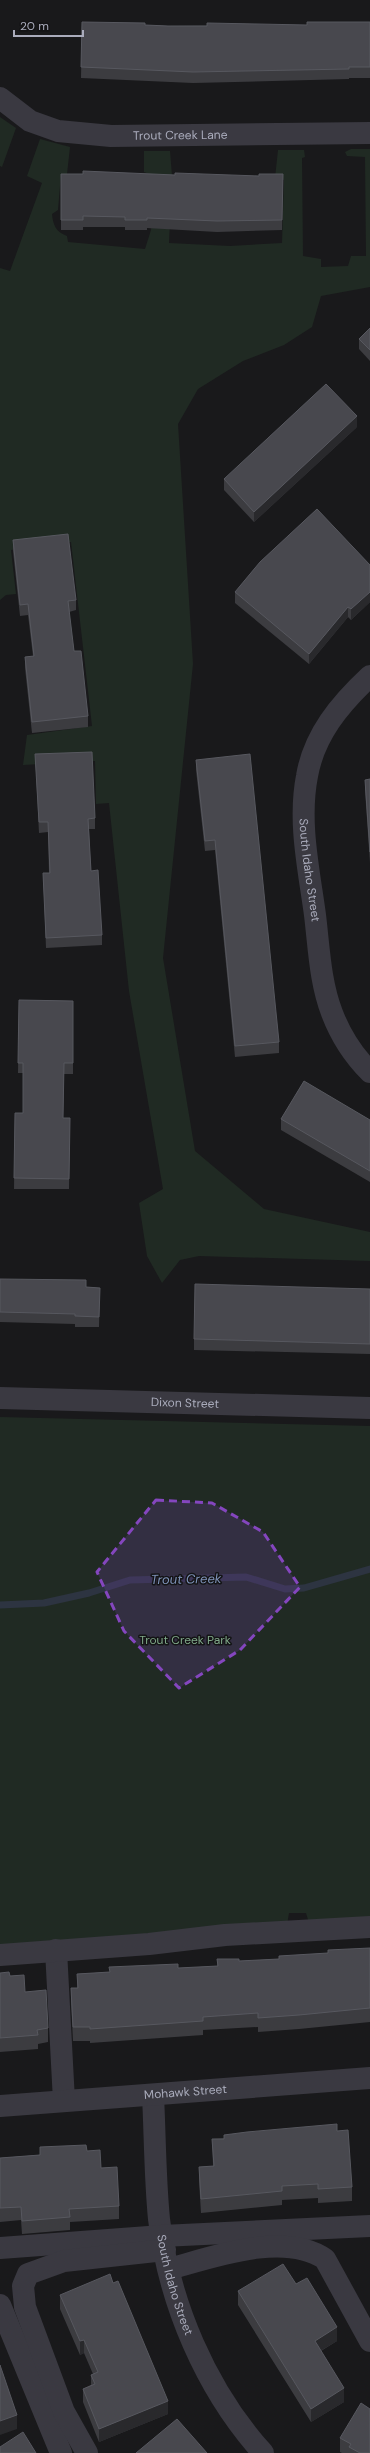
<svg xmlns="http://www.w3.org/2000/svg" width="370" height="2453" font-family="'DM Sans',sans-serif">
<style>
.green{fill:#202a23}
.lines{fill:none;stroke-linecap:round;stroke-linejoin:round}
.stream{stroke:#2d3441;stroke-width:7}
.minor{stroke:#3a3941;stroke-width:22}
.wall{fill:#3c3c40}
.shaded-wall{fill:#29292c}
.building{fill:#48484e;stroke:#57585f}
.marked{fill:#8446be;fill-opacity:0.2;stroke:#8446be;stroke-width:3;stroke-dasharray:8 5;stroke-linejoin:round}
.labels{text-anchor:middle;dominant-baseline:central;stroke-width:3;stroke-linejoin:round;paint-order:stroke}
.street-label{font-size:12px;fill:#aaacbc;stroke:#141416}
.park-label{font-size:12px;fill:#80a88a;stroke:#141416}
.water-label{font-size:13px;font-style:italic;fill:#7f93b9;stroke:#141416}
</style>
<rect width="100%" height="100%" fill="#19191b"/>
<g class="green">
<polygon points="0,117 16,128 2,167 0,166"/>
<path d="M40,139L70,147L67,174H61L58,210L52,214C53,225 56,232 67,236L68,242L145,249L151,230L152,175L144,172V151H170L172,176L169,243L230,246L282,243L284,180L275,178L278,150H304L305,157L302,158L303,256L321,259V267L348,266L351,256H366L365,157L347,156L345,152L351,149H370V287L321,296L312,327L284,345L243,361L198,389L178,424L193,664L163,958L195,1151L264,1209L370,1232V1261L199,1256L180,1260L162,1283L147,1256L139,1203L163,1189L129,991L109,803L96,804L95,761L23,765L27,735L92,726L71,542L11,550L16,594L6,595L0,600V268L10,271L42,183L27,176Z"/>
<polygon points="0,1417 370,1426 370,1920 309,1923 306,1913 289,1913 287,1925 0,1947"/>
</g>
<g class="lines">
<polyline class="stream" points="0,1605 44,1603 89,1593 130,1580 246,1577 285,1589 304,1588 370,1569"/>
<g class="minor">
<path id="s1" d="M0,98L30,121L58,131L111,136L370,133"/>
<path id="s2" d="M370,676C340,704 314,735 307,776C298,822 309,870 315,915C319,948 320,982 332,1013C340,1034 354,1056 370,1072"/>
<path id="s3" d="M0,1398L370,1408"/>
<polyline points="56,1950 64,2101"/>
<polyline points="0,1955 149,1944 225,1935 370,1927"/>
<path id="s4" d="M153,2095C155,2136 155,2178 159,2219C169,2303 206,2390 263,2453"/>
<path id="s5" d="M0,2106L370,2078"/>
<polyline points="0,2248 162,2236 370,2226"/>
<path d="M169,2269C213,2257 284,2231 325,2259L370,2341"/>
<polyline points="0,2305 61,2453"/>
<polyline points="87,2453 64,2412 25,2307 23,2286 28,2274 64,2261 165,2250"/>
</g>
</g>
<g class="wall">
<polygon points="82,22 168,26 307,25 370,22 370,78 349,78 349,79 193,83 81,78"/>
<polygon points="61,174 259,176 283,174 282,230 217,232 147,228 147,230 125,230 125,227 83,227 83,230 61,230"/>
<polygon points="370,328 370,361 359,349 359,339"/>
<polygon points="357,427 254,522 224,490 224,479"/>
<polygon points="13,540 76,600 76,610 69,612 74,651 88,716 88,727 32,733 25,668 25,657 33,656 28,615 20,616 13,551"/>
<polygon points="370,565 370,602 351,620 348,617 309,664 235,603 235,592"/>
<polygon points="35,754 95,818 95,829 89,829 91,871 102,935 102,945 46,948 43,873 49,873 48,832 39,833"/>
<polygon points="196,760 279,1042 279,1053 235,1057 215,850 205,851 196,770"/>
<polygon points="370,779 370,863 365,790 365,780"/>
<polygon points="19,1000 73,1001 73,1074 64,1074 63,1118 70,1118 69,1189 14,1189 15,1113 23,1113 23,1073 18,1073"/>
<polygon points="281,1119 370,1120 370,1182 281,1130"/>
<polygon points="0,1279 86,1287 100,1288 99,1327 75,1327 75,1324 0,1322"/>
<polygon points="370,1289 370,1354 194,1350 194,1339"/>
<polygon points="370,1948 370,2022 299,2029 258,2032 258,2027 203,2030 203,2035 90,2043 90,2041 73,2041 71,2002 71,1988 77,1988 77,1974 217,1966 217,1959 239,1961 279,1959"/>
<polygon points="0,1973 10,1976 25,1992 48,2028 48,2042 38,2044 38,2049 0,2052"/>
<polygon points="337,2131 352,2187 352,2201 318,2203 318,2198 282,2200 282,2205 201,2213 199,2181 199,2167 213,2166 212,2139"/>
<polygon points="87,2151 101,2168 119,2206 119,2219 70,2222 70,2230 22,2234 21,2220 0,2222 0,2158"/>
<polygon points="296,2284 337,2341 321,2351 344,2402 311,2422 238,2305 238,2291"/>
<polygon points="60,2295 168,2414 99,2442 83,2402 83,2389 91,2385 91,2375 93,2374 84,2353 80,2355 60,2309"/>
<polygon points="340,2438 370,2453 342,2453 340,2452"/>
</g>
<g class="shaded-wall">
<polygon points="357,416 357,427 254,522 254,512"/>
<polygon points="370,592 370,602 351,620 351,609"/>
<polygon points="348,607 348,617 309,664 309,654"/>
<polygon points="337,2327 337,2341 315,2354 315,2341"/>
<polygon points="84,2340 84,2353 80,2355 80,2341"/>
<polygon points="344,2388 344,2402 311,2422 311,2409"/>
<polygon points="168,2401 168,2414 99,2442 99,2429"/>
<polygon points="17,2415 17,2429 0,2435 0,2421"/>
</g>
<g class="building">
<polygon points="82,22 145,23 145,25 168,26 207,26 207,23 307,25 307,22 370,22 370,67 349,67 349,69 193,72 81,67"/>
<polygon points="83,171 175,175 175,173 259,176 259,174 283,174 282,220 217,221 147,218 147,220 125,220 125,217 83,216 83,220 61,220 61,174 83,174"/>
<polygon points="370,328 370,350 359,339"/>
<polygon points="326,384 357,416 254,512 224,479"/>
<polygon points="317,509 370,565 370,592 351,609 348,607 309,654 235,592 260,562"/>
<polygon points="68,534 76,600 68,601 74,651 81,651 88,716 32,722 25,657 34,656 28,604 20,605 13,540"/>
<polygon points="92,752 95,818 88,819 91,871 98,870 102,935 46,938 43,873 50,873 48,822 39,822 35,754"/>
<polygon points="250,754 279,1042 235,1046 215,840 205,841 196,760"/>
<polygon points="370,779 370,852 365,780"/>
<polygon points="19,1000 73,1001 73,1063 64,1063 63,1118 70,1118 69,1179 14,1178 15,1113 23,1113 23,1063 18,1063"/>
<polygon points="304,1081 370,1120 370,1171 281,1119"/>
<polygon points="0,1279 86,1280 86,1287 100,1288 99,1317 75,1316 75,1314 0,1312"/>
<polygon points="195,1284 370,1289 370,1344 194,1339"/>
<polygon points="370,1948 370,2008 299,2015 258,2018 258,2013 203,2017 203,2021 90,2029 90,2027 73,2027 71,1988 78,1988 77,1974 110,1972 109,1967 178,1964 178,1968 218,1966 217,1959 239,1959 239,1961 279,1959 279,1956 328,1953 328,1950"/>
<polygon points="9,1972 10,1976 24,1975 25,1992 46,1990 48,2028 37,2030 38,2035 0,2038 0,1973"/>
<polygon points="337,2124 337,2131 348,2130 352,2187 318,2189 318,2184 282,2186 282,2191 201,2199 199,2167 214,2166 212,2139 224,2139 224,2135 247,2132"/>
<polygon points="86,2145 87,2151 100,2150 101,2168 117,2167 119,2206 69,2209 70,2217 22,2221 21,2207 0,2208 0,2158 40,2155 40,2147"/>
<polygon points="283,2264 296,2284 307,2278 337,2327 315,2341 344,2388 311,2409 238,2291"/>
<polygon points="110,2274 113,2283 118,2281 168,2401 99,2429 83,2389 95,2384 91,2375 98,2372 84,2340 80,2341 60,2295"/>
<polygon points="0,2365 17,2415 0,2421"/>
<polygon points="361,2403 370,2409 370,2453 360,2453 349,2447 351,2444 340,2438"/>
<polygon points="177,2419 207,2453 136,2453"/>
<polygon points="23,2432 36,2453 0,2453 0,2447"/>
</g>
<path class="marked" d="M156,1500L212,1503L263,1532L300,1587L240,1650L179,1688L124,1631L97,1572Z"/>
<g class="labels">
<g class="street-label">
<text stroke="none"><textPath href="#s1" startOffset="190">Trout Creek Lane</textPath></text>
<text stroke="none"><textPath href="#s2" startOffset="215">South Idaho Street</textPath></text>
<text stroke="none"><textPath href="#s3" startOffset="185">Dixon Street</textPath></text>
<text stroke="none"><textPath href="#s5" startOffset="186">Mohawk Street</textPath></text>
<text stroke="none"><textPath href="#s4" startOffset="192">South Idaho Street</textPath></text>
</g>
<g class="park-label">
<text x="185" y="1640">Trout Creek Park</text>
</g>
<g class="water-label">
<text transform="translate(186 1579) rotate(-1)">Trout Creek</text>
</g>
</g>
<path d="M14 30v6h69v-6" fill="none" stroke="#aaacbc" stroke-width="2"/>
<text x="20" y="30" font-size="12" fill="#aaacbc" stroke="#141416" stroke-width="3" paint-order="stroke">20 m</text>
</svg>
